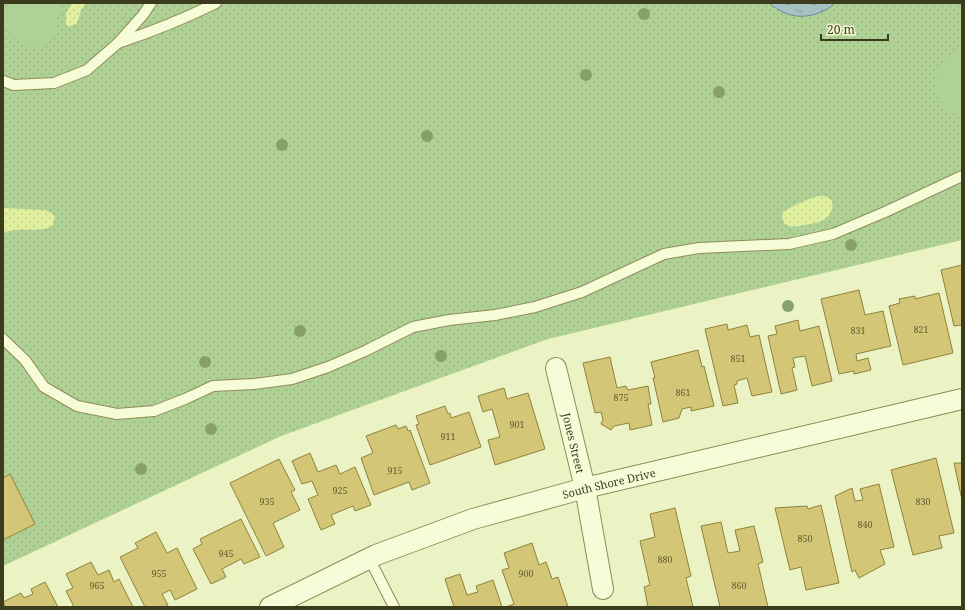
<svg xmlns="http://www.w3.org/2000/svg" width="965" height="610" font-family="'Noto Serif',serif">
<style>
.grass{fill:url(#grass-dots)}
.sand{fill:url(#sand-dots)}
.garden{fill:#b0d196}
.water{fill:url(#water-ripples);stroke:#6c8c94}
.building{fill:#d3c676;stroke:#90823c}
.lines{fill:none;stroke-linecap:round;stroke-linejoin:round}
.service-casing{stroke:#8e8d58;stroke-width:12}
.minor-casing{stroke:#8e8d58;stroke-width:22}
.service{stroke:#f6fbd8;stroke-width:10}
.minor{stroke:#f6fbd8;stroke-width:20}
.tree{fill:#869f6b}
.labels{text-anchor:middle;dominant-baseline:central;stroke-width:3;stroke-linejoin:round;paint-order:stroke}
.number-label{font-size:9px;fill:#625e34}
.street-label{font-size:11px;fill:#3d3b1e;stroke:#f3f8d4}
</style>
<defs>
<pattern id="grass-dots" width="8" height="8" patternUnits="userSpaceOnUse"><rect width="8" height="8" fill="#b0d196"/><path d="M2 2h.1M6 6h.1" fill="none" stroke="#98b481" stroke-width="1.8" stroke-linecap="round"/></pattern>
<pattern id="sand-dots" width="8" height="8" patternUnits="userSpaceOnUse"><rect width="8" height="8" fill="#e1f09f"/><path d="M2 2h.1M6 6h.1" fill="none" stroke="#c2cf88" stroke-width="1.8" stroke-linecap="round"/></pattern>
<pattern id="water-ripples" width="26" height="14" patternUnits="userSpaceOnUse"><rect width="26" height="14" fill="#a6c0c5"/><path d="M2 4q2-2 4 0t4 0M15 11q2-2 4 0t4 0" fill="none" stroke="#889d9f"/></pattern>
</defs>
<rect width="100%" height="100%" fill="#ebf2c4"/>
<polygon class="grass" points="3,3 962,3 962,240 548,339 281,436 3,566"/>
<g class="sand">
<path d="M72,3H86L81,10L77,23C73,26 70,27 66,25V14Z"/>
<path d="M820,196C823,196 826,196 829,198C836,203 831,215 825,219C821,222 815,223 810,224C799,226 781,232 782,213C787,208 812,197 820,196Z"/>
<path d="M3,208L45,210L51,213L55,216L53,225C41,234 18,226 3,233Z"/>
</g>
<g class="garden">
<polygon points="8,3 62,3 57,16 55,30 49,41 35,47 23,44 12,37 5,26 4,13"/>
<path d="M962,49V117C957,117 955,115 951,112C927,96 934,55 962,49Z"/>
</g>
<path class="water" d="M770,3H835C825,13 806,19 791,15C785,14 778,9 772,6Z"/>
<g class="building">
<polygon points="962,265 962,325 954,326 941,270"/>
<polygon points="859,290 865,315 883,311 891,346 856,354 857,361 868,358 871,370 854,374 854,371 839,374 821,299"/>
<polygon points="939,293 953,353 903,365 889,306 900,303 899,299 915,296 915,299"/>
<polygon points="798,320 800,331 819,326 832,381 812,386 805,356 793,358 795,367 792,368 797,390 781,394 768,336 777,334 775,326"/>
<polygon points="727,324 728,330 747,325 750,337 759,335 772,392 752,396 747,378 737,381 737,384 734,385 738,403 723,406 705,329"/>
<polygon points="698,350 702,367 704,366 714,406 691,411 691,407 682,409 679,418 663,422 653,378 655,378 651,362"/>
<polygon points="610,357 617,388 626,386 628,390 648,386 651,404 648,404 652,425 630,430 629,423 614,426 611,430 601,424 603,420 601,412 595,413 583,363"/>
<polygon points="504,388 507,399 528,393 545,449 495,465 488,440 500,437 492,409 483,412 478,396"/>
<polygon points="445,406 448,414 450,413 451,418 469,412 481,447 430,465 416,425 419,424 416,416"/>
<polygon points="396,425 398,429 406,426 408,431 410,430 430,483 412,490 409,482 374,495 361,458 373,453 366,436"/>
<polygon points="310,453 318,472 336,465 340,474 355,467 371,505 355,511 353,506 331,515 335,524 321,530 308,499 318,495 312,481 302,484 292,461"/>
<polygon points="936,458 954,533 939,536 942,548 913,555 891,470"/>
<polygon points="279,459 295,490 291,492 300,510 273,523 284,547 266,556 230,483"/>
<polygon points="954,463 962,463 962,500"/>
<polygon points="10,474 35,524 3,540 3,478"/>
<polygon points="879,484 894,547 880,550 885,564 859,578 855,570 852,572 835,496 852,488 855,501 863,500 860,489"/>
<polygon points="821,505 839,583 806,590 801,567 790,570 775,508 807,506 808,509"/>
<polygon points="675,508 691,576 686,578 693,607 648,607 644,587 650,585 640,541 655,537 650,514"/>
<polygon points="241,519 260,557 244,564 241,559 222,569 226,577 211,584 193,549 202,544 200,539"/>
<polygon points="721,522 728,553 740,551 735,530 754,526 763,562 758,564 768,607 720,607 701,526"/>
<polygon points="156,532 167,553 177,548 197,589 175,600 170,590 162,594 168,605 164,607 145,607 120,557 138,548 135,543"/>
<polygon points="532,543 539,565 546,562 552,579 558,577 568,607 506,607 514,604 502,570 509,568 504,553"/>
<polygon points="91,562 98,575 109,570 114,582 119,579 133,607 74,607 66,591 73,588 66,574"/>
<polygon points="460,574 467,595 478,592 476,586 493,580 502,607 454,607 445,579"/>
<polygon points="45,582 58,607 6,607 3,602 21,593 24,598 33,594 31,589"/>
</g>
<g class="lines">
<defs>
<g id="service">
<path d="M118,43C151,32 184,19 216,3"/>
<polyline points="3,81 14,85 54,83 87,70 118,43 143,15 151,3"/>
<polyline points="3,339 25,360 44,387 77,406 117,414 154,411 185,399 213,386 254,384 292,379 328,367 365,351 413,327 449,320 495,315 535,307 582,292 664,254 699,248 789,244 833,234 885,212 962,176"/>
<polyline points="369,558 394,607"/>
</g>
<g id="minor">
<path id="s1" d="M556,368L585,488L603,589"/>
<path id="s2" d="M270,607L376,555L473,519L585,488L962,399"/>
</g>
</defs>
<use href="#service" class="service-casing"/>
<use href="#minor" class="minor-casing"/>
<use href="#service" class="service"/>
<use href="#minor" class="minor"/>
</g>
<g class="tree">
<circle cx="644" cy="14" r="6"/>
<circle cx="586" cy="75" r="6"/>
<circle cx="719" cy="92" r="6"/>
<circle cx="427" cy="136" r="6"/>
<circle cx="282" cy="145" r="6"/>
<circle cx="851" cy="245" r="6"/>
<circle cx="788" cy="306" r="6"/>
<circle cx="300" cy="331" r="6"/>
<circle cx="441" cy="356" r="6"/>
<circle cx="205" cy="362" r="6"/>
<circle cx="211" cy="429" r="6"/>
<circle cx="141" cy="469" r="6"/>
</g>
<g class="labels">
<g class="number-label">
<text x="921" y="329">821</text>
<text x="858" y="330">831</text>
<text x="738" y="358">851</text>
<text x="683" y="392">861</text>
<text x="621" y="397">875</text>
<text x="517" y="424">901</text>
<text x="448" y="436">911</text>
<text x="395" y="470">915</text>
<text x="340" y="490">925</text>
<text x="267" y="501">935</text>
<text x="923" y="501">830</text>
<text x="865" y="524">840</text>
<text x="805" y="538">850</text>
<text x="226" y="553">945</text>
<text x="665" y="559">880</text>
<text x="159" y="573">955</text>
<text x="526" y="573">900</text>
<text x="97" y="585">965</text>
<text x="739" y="585">860</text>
</g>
<g class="street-label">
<text stroke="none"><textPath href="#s1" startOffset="77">Jones Street</textPath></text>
<text stroke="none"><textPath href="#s2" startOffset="362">South Shore Drive</textPath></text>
</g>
</g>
<rect width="965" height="610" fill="none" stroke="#3d3b1e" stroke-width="8"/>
<path d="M821 34v6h67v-6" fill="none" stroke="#3d3b1e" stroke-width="2"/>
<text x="827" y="34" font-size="12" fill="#3d3b1e" stroke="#f3f8d4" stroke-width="3" paint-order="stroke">20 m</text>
</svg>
